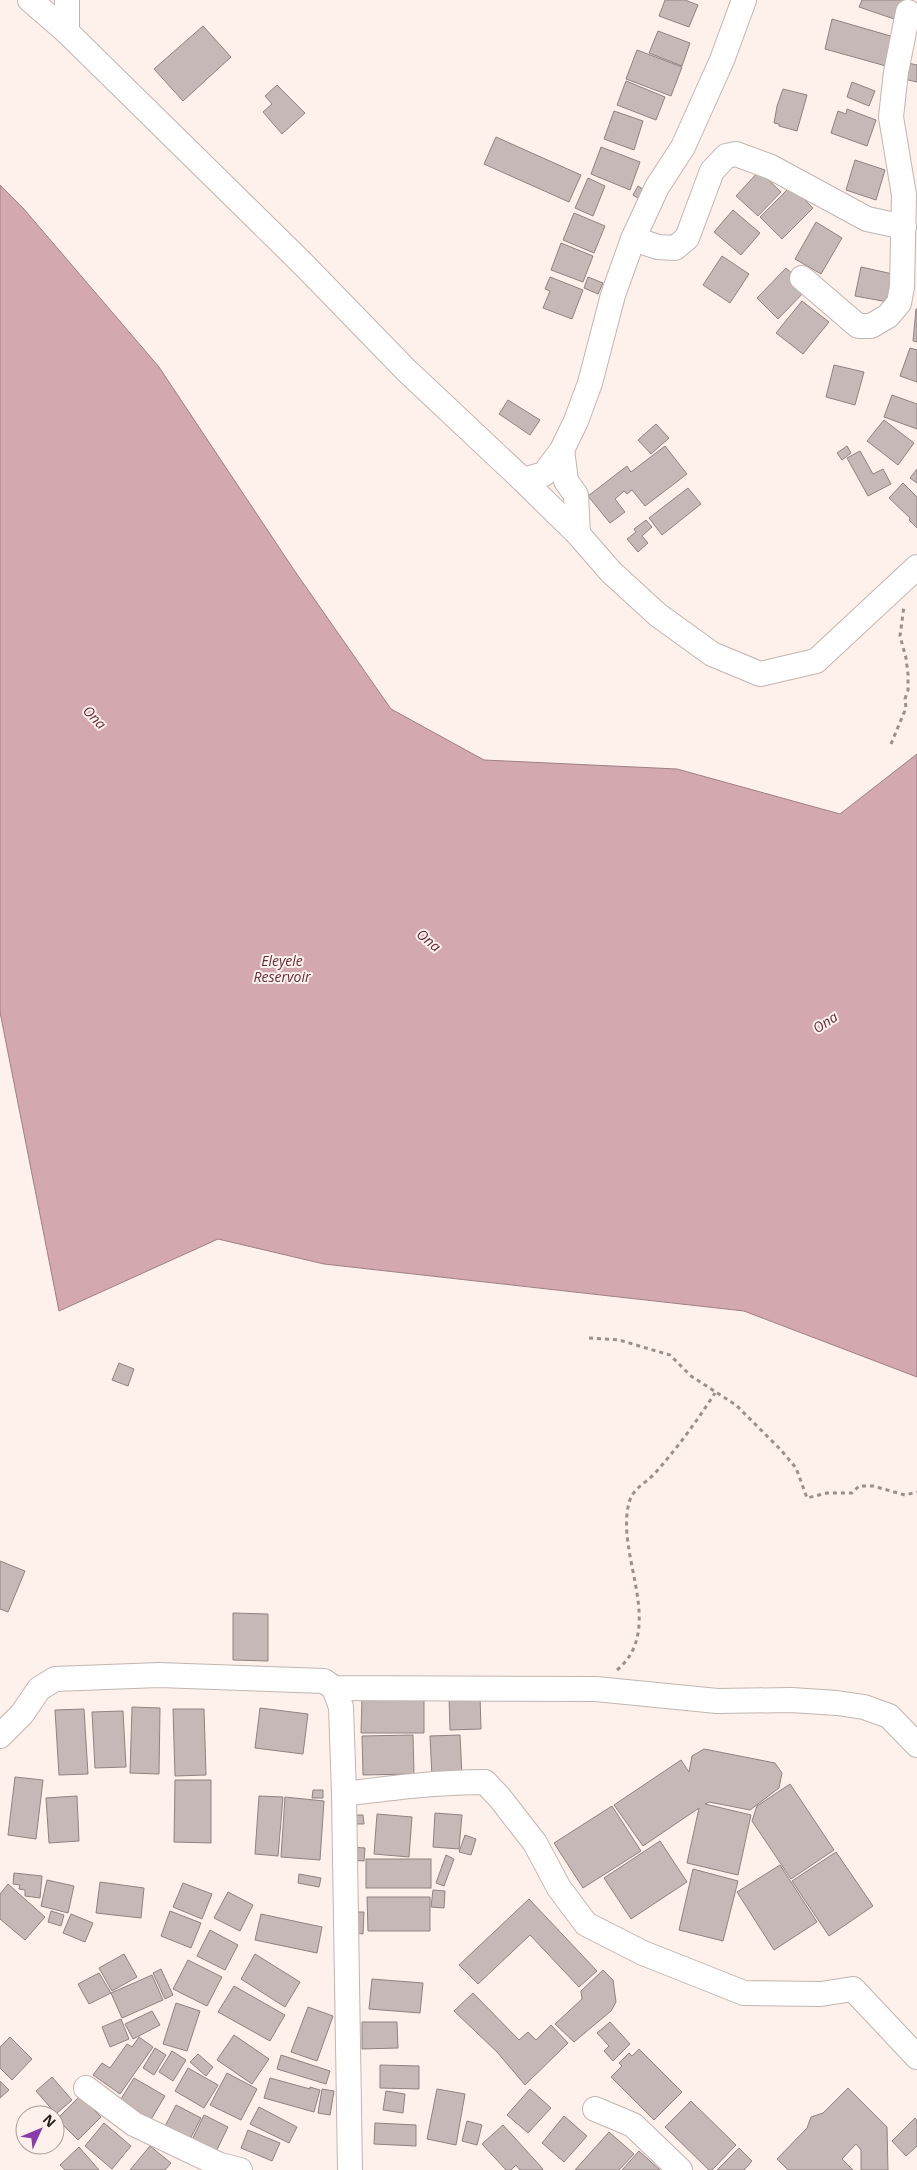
<svg xmlns="http://www.w3.org/2000/svg" width="917" height="2170" font-family="'Open Sans',sans-serif">
<style>
.water{fill:#d3a8af;stroke:#9f7f84}
.building{fill:#c6b8b6;stroke:#8f8280}
.lines{fill:none;stroke-linecap:round;stroke-linejoin:round}
.minor-casing{stroke:#c2b5b0;stroke-width:26}
.path{stroke:#9a908c;stroke-width:3;stroke-dasharray:4 4;stroke-linecap:butt}
.minor{stroke:#fff;stroke-width:24}
.labels{text-anchor:middle;dominant-baseline:central;stroke-width:4;stroke-linejoin:round;paint-order:stroke}
.water-label{font-size:14px;font-style:italic;fill:#642d39;stroke:#fef1eb}
</style>
<rect width="100%" height="100%" fill="#fef1eb"/>
<polygon class="water" points="0,185 23,208 159,367 294,570 391,709 484,760 677,769 840,814 917,754 917,1377 744,1311 324,1264 218,1239 59,1311 0,1012"/>
<g class="building">
<polygon points="665,0 685,0 698,5 689,27 659,16"/>
<polygon points="862,0 904,0 897,20 859,7"/>
<polygon points="832,19 894,37 886,66 825,49"/>
<polygon points="203,26 231,57 183,101 154,69"/>
<polygon points="658,31 690,43 682,66 649,53"/>
<polygon points="637,50 682,67 671,96 626,79"/>
<polygon points="908,63 917,65 917,82 904,79"/>
<polygon points="626,81 665,97 656,120 617,105"/>
<polygon points="852,82 875,91 869,106 847,97"/>
<polygon points="277,85 305,113 282,134 263,112 272,104 265,96"/>
<polygon points="783,89 807,95 797,131 779,126 779,124 774,123 777,106"/>
<polygon points="847,109 876,120 867,146 831,133 838,111 846,114"/>
<polygon points="614,111 643,121 634,150 604,139"/>
<polygon points="496,137 581,175 569,202 484,164"/>
<polygon points="601,147 640,162 630,190 591,174"/>
<polygon points="855,160 885,170 876,200 846,190"/>
<polygon points="759,171 781,192 758,216 736,196"/>
<polygon points="588,178 605,186 593,216 575,208"/>
<polygon points="638,186 646,191 641,200 633,195"/>
<polygon points="791,186 813,208 782,239 760,217"/>
<polygon points="733,210 760,233 741,255 714,232"/>
<polygon points="574,213 605,226 594,253 563,240"/>
<polygon points="816,222 842,238 821,274 795,259"/>
<polygon points="561,243 593,256 583,282 551,270"/>
<polygon points="722,256 749,274 730,303 703,285"/>
<polygon points="861,267 893,274 888,302 855,296"/>
<polygon points="786,268 808,288 778,319 757,298"/>
<polygon points="550,277 583,290 572,319 543,308 550,291 545,289"/>
<polygon points="588,277 603,283 598,294 584,288"/>
<polygon points="802,301 829,322 803,354 776,333"/>
<polygon points="916,309 917,309 917,342 913,341"/>
<polygon points="910,348 917,350 917,382 900,376"/>
<polygon points="834,365 864,372 855,405 826,397"/>
<polygon points="892,395 917,404 917,429 884,417"/>
<polygon points="508,400 540,420 530,435 499,414"/>
<polygon points="884,420 914,443 898,465 867,441"/>
<polygon points="656,424 669,438 651,454 638,440"/>
<polygon points="665,446 687,474 645,506 632,490 627,494 624,491 615,499 625,512 610,523 588,496 627,466 631,472"/>
<polygon points="847,446 851,453 842,460 837,453"/>
<polygon points="860,451 873,474 883,469 891,484 868,496 847,458"/>
<polygon points="917,469 917,483 910,478"/>
<polygon points="903,483 917,497 917,528 909,520 910,518 889,498"/>
<polygon points="688,488 701,504 662,535 649,518"/>
<polygon points="646,520 652,527 642,536 648,543 638,552 627,539 636,532 634,529"/>
<polygon points="119,1363 134,1369 128,1386 112,1380"/>
<polygon points="0,1561 25,1571 8,1612 0,1609"/>
<polygon points="233,1613 268,1614 268,1661 233,1660"/>
<polygon points="480,1696 481,1729 450,1730 449,1697"/>
<polygon points="362,1697 424,1698 424,1733 361,1733"/>
<polygon points="132,1707 160,1708 159,1774 130,1773"/>
<polygon points="260,1708 308,1714 303,1754 255,1748"/>
<polygon points="84,1709 88,1774 59,1775 55,1710"/>
<polygon points="173,1709 204,1709 206,1775 175,1776"/>
<polygon points="123,1711 126,1767 95,1768 92,1712"/>
<polygon points="413,1735 414,1774 363,1775 362,1736"/>
<polygon points="460,1735 462,1776 432,1777 430,1736"/>
<polygon points="704,1749 775,1763 782,1773 779,1788 750,1810 709,1802 705,1804 751,1815 738,1875 687,1863 699,1808 643,1846 614,1805 681,1760 689,1772 692,1756"/>
<polygon points="15,1777 43,1780 36,1839 8,1835"/>
<polygon points="175,1780 211,1780 211,1843 174,1842"/>
<polygon points="790,1784 834,1850 791,1879 752,1821 757,1806"/>
<polygon points="313,1790 323,1790 323,1798 312,1798"/>
<polygon points="77,1796 79,1841 49,1843 46,1798"/>
<polygon points="259,1796 283,1797 278,1856 255,1854"/>
<polygon points="285,1797 324,1801 320,1860 281,1857"/>
<polygon points="612,1806 641,1851 583,1888 554,1843"/>
<polygon points="435,1813 462,1815 459,1849 433,1847"/>
<polygon points="377,1814 412,1817 409,1857 374,1854"/>
<polygon points="350,1815 363,1815 364,1824 350,1824"/>
<polygon points="465,1835 476,1839 471,1855 459,1852"/>
<polygon points="660,1841 687,1882 631,1919 604,1878"/>
<polygon points="350,1847 365,1848 364,1861 349,1860"/>
<polygon points="836,1852 873,1906 829,1936 792,1881"/>
<polygon points="446,1855 454,1859 444,1886 436,1883"/>
<rect x="366" y="1859" width="65" height="29"/>
<polygon points="780,1865 817,1922 774,1950 737,1892"/>
<polygon points="693,1869 738,1881 723,1941 679,1930"/>
<polygon points="14,1873 42,1876 40,1898 25,1896 25,1890 19,1889 20,1885 13,1884"/>
<polygon points="299,1874 321,1878 319,1887 298,1883"/>
<polygon points="47,1880 74,1886 68,1913 41,1906"/>
<polygon points="100,1882 144,1888 141,1918 96,1913"/>
<polygon points="183,1883 212,1894 202,1919 173,1907"/>
<polygon points="8,1884 45,1917 25,1940 0,1919 0,1894"/>
<polygon points="433,1890 445,1891 444,1908 431,1907"/>
<polygon points="228,1892 253,1905 240,1931 214,1918"/>
<polygon points="367,1897 430,1897 430,1931 368,1931"/>
<polygon points="529,1899 597,1971 579,1987 530,1935 478,1984 459,1965"/>
<polygon points="51,1911 64,1915 61,1926 48,1922"/>
<polygon points="170,1911 201,1923 191,1948 161,1936"/>
<polygon points="357,1912 364,1912 363,1934 355,1933"/>
<polygon points="71,1914 93,1923 85,1942 63,1933"/>
<polygon points="261,1914 322,1927 317,1953 255,1940"/>
<polygon points="210,1930 238,1945 225,1970 197,1956"/>
<polygon points="124,1954 137,1977 112,1991 99,1968"/>
<polygon points="255,1954 300,1982 285,2007 241,1979"/>
<polygon points="188,1960 222,1977 207,2006 173,1989"/>
<polygon points="161,1969 173,1995 165,1999 153,1973"/>
<polygon points="603,1970 613,1980 616,2002 611,2011 574,2042 555,2024 582,1999 581,1991"/>
<polygon points="99,1973 111,1993 89,2004 78,1984"/>
<polygon points="152,1975 163,2000 122,2018 111,1993"/>
<polygon points="372,1979 423,1983 420,2013 369,2009"/>
<polygon points="234,1986 285,2015 270,2041 218,2012"/>
<polygon points="473,1993 519,2040 528,2032 536,2040 551,2025 568,2043 525,2085 497,2052 454,2011"/>
<polygon points="176,2003 200,2011 187,2051 163,2044"/>
<polygon points="308,2007 333,2016 317,2061 291,2052"/>
<polygon points="152,2011 160,2025 133,2039 125,2024"/>
<polygon points="121,2019 129,2039 110,2047 102,2027"/>
<polygon points="362,2022 397,2022 398,2048 362,2049"/>
<polygon points="610,2022 630,2044 613,2061 604,2051 609,2046 597,2033"/>
<polygon points="234,2035 269,2059 252,2084 217,2060"/>
<polygon points="10,2037 32,2059 12,2080 0,2068 0,2047"/>
<polygon points="139,2037 153,2047 120,2094 93,2075 102,2063 110,2068 127,2044 132,2047"/>
<polygon points="155,2048 166,2055 154,2075 143,2068"/>
<polygon points="639,2049 682,2092 654,2120 611,2077 622,2066 619,2063 629,2053 632,2056"/>
<polygon points="172,2051 186,2060 173,2081 159,2072"/>
<polygon points="198,2054 213,2067 206,2076 190,2062"/>
<polygon points="281,2055 330,2071 326,2084 277,2069"/>
<polygon points="380,2065 419,2066 419,2089 380,2088"/>
<polygon points="188,2068 218,2085 204,2108 175,2091"/>
<polygon points="227,2073 257,2089 241,2120 210,2105"/>
<polygon points="52,2077 72,2100 56,2114 36,2091"/>
<polygon points="134,2078 165,2096 147,2126 116,2107"/>
<polygon points="270,2078 310,2089 310,2087 320,2090 314,2112 264,2098"/>
<polygon points="0,2081 9,2090 0,2098"/>
<polygon points="848,2088 887,2127 888,2170 861,2170 861,2150 856,2144 842,2159 853,2170 788,2170 777,2159 807,2128 811,2117 823,2113"/>
<polygon points="322,2089 334,2091 330,2115 318,2113"/>
<polygon points="437,2089 465,2094 456,2145 427,2139"/>
<polygon points="530,2089 551,2108 528,2133 507,2115"/>
<polygon points="386,2091 405,2094 403,2113 383,2110"/>
<polygon points="80,2096 101,2117 78,2140 57,2119"/>
<polygon points="691,2101 736,2145 712,2170 709,2170 665,2127"/>
<polygon points="176,2105 201,2118 186,2147 161,2134"/>
<polygon points="259,2107 297,2127 289,2143 250,2124"/>
<polygon points="204,2115 228,2127 212,2160 188,2148"/>
<polygon points="564,2116 587,2136 564,2162 542,2143"/>
<polygon points="915,2118 917,2121 917,2146 906,2156 892,2141"/>
<polygon points="467,2121 482,2125 477,2145 462,2141"/>
<polygon points="104,2123 131,2146 112,2169 85,2146"/>
<polygon points="375,2123 416,2125 416,2146 374,2144"/>
<polygon points="503,2125 543,2169 542,2170 520,2170 516,2165 511,2170 506,2170 482,2144"/>
<polygon points="248,2130 280,2143 272,2161 241,2148"/>
<polygon points="609,2132 634,2154 619,2170 575,2170"/>
<polygon points="150,2146 171,2163 165,2170 130,2170"/>
<polygon points="79,2147 99,2170 65,2170 60,2165"/>
<polygon points="739,2148 752,2161 744,2170 717,2170"/>
<polygon points="639,2151 660,2170 622,2170"/>
</g>
<g class="lines">
<defs>
<g id="minor">
<polyline points="30,0 67,32 303,264 406,370 523,480 544,474 562,450 576,421 590,383 613,295 633,239 657,187 683,147 722,60 744,0"/>
<polyline points="67,0 67,32"/>
<polyline points="633,239 658,247 675,248 687,238 712,171 726,156 736,154 771,167 867,219 904,227"/>
<polyline points="802,278 858,326 871,326 888,316 899,303 902,287 904,195 891,117 896,72 908,12"/>
<polyline points="562,450 566,481 576,495 578,534"/>
<polyline points="523,480 578,534 611,572 658,615 712,654 760,674 816,661 917,567"/>
<polyline points="334,1688 341,1707 344,1794 350,2170"/>
<polyline points="0,1736 22,1714 39,1689 55,1679 159,1675 324,1681 334,1688 596,1689 717,1701 791,1700 837,1703 864,1707 889,1716 917,1745"/>
<path d="M344,1794C391,1788 437,1782 485,1782L500,1798L535,1843L559,1888L586,1924L643,1953L744,1993L821,1994L853,1989L917,2057"/>
<polyline points="86,2088 134,2124 220,2165 240,2170"/>
<polyline points="595,2109 633,2125 680,2170"/>
</g>
</defs>
<use href="#minor" class="minor-casing"/>
<g class="path">
<polyline points="891,744 906,708 905,699 908,690 908,674 906,658 900,636 904,606"/>
<polyline points="589,1338 619,1340 670,1355 691,1376 736,1405 781,1450 796,1468 807,1498 827,1493 852,1493 859,1486 873,1486 905,1495 917,1492"/>
<path d="M617,1670C667,1628 615,1555 629,1503C633,1487 647,1483 656,1472C678,1447 697,1421 715,1393"/>
</g>
<use href="#minor" class="minor"/>
</g>
<g class="labels">
<g class="water-label">
<text transform="translate(95 717) rotate(46)">Ona</text>
<text transform="translate(429 940) rotate(40)">Ona</text>
<text x="282" y="960">Eleyele<tspan x="282" dy="16">Reservoir</tspan></text>
<text transform="translate(825 1022) rotate(-33)">Ona</text>
</g>
</g>
<g transform="translate(40 2130) rotate(46)"><circle r="24" fill="#fef1eb" stroke="#a79d99"/>
<path d="M0-4L9 19L0 12L-9 19Z" fill="#883cad"/>
<text y="-8" font-size="14" font-weight="bold" text-anchor="middle" fill="#25201e">N</text>
</g>
</svg>
